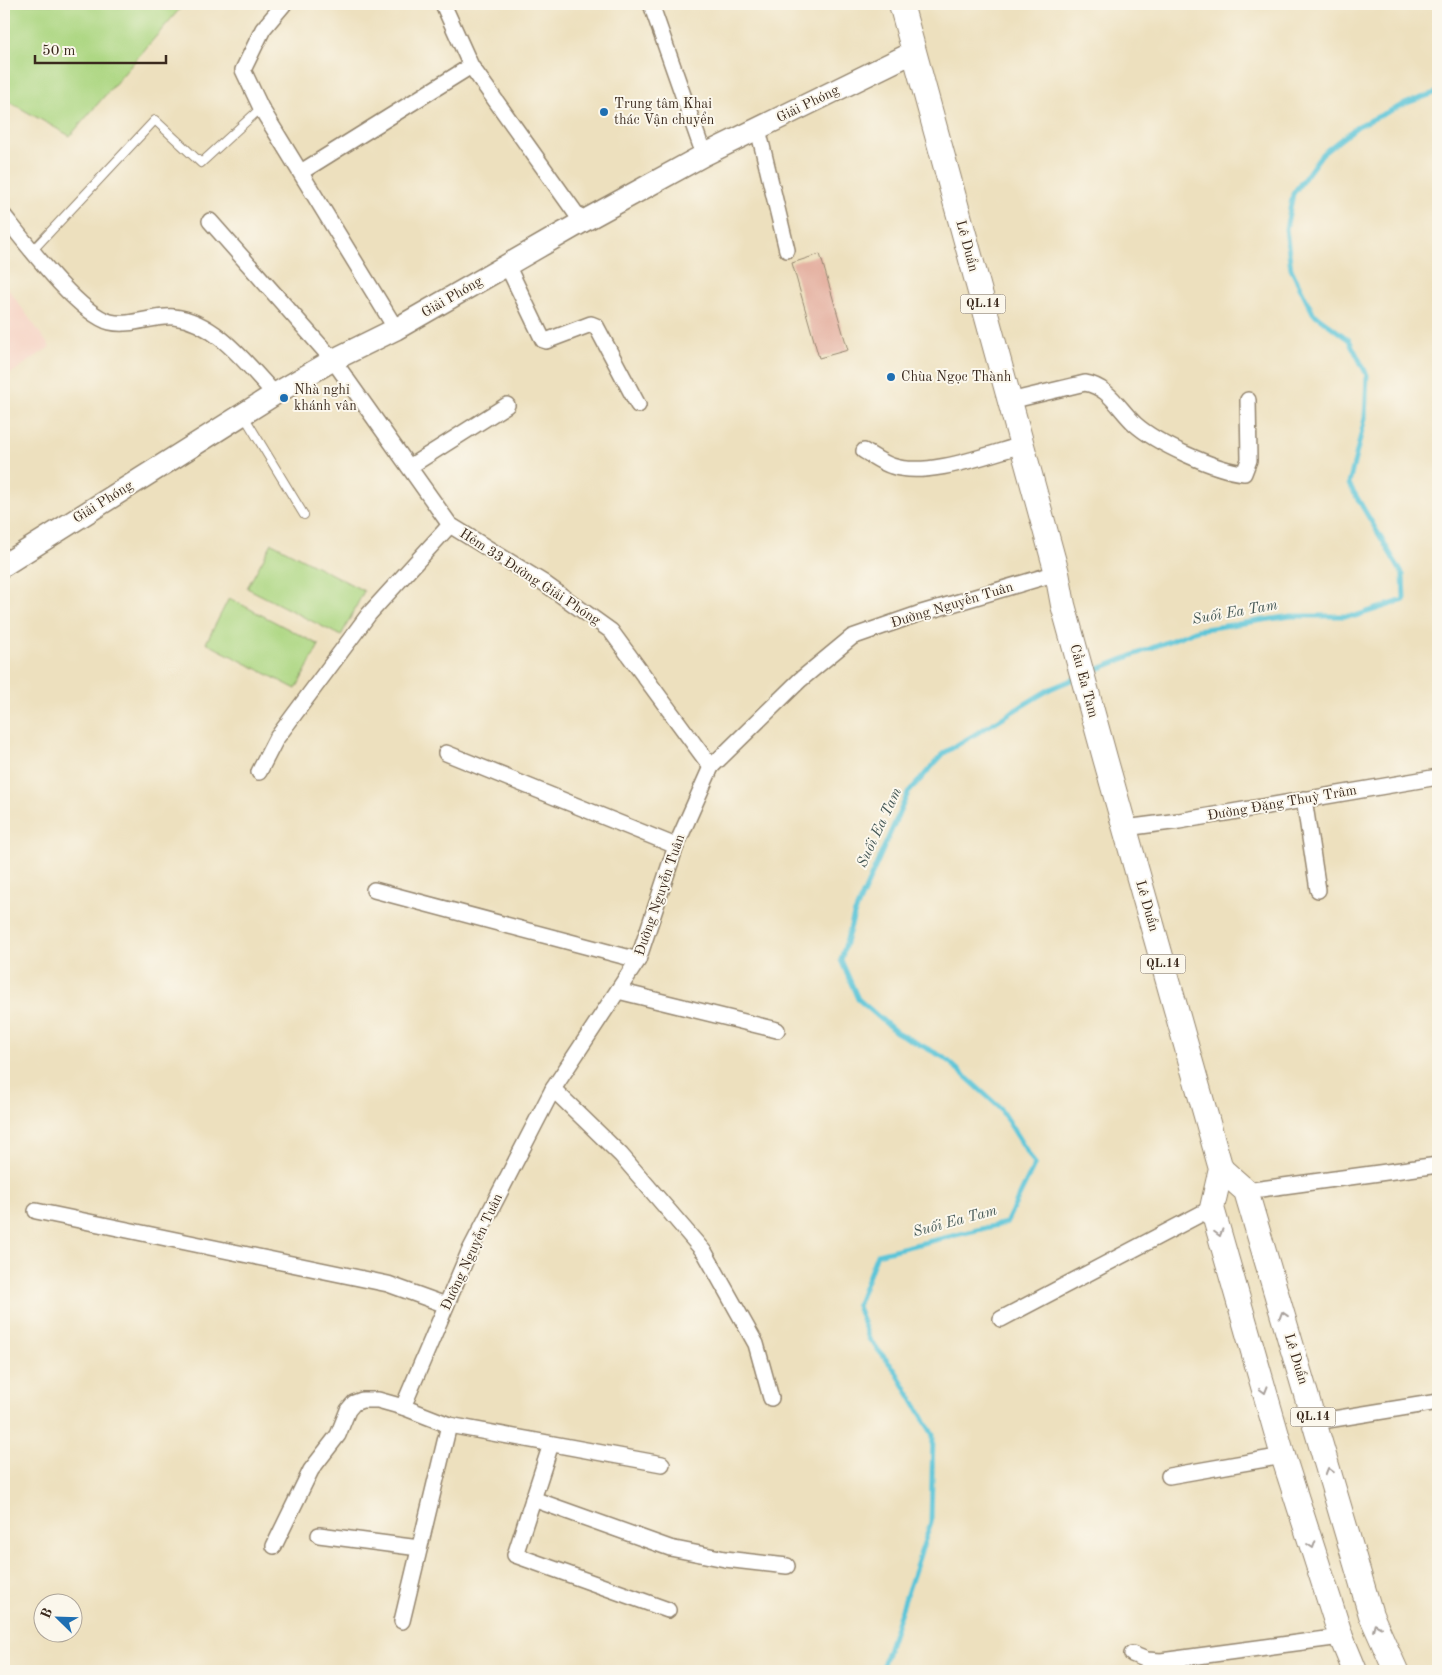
<svg xmlns="http://www.w3.org/2000/svg" width="1442" height="1675" font-family="'Old Standard TT',serif">
<style>
.built{fill:#f6d2c3}
.green{fill:#add783;stroke:#748050}
.lines{fill:none;stroke-linecap:round;stroke-linejoin:round}
.stream{stroke:#5cc5d8;stroke-width:5}
.building{fill:#e5b2a3}
.lane-casing{stroke:#94856e;stroke-width:10}
.street-casing{stroke:#94856e;stroke-width:18}
.secondary-casing{stroke:#94856e;stroke-width:24}
.primary-casing{stroke:#94856e;stroke-width:26}
.lane{stroke:#fff;stroke-width:8}
.street{stroke:#fff;stroke-width:15}
.secondary{stroke:#fff;stroke-width:21}
.primary{stroke:#fff;stroke-width:24}
.oneway{stroke:#a79f9a}
.poi-dot{fill:#1f6fb2;stroke:#fbf7ec;stroke-width:2}
.labels{text-anchor:middle;dominant-baseline:central;stroke-width:4;stroke-linejoin:round;paint-order:stroke}
.shield{fill:#fbf7ec;stroke:#75685c;stroke-width:1}
.shield-label{font-size:12px;font-weight:bold;fill:#3b2a1e}
.poi-label{font-size:14px;fill:#3b2a1e;stroke:#fbf7ec;text-anchor:start}
.street-label{font-size:14px;fill:#3b2a1e;stroke:#fbf7ec}
.water-label{font-size:15px;font-style:italic;fill:#455856;stroke:#fbf7ec}
</style>
<rect width="100%" height="100%" fill="#fbf7ec"/>
<filter id="ink" filterUnits="userSpaceOnUse"><feTurbulence type="fractalNoise" baseFrequency=".02" numOctaves="2"/><feDisplacementMap in="SourceGraphic" scale="10" xChannelSelector="R" yChannelSelector="G"/><feConvolveMatrix kernelMatrix="1 2 1 2 8 2 1 2 1" color-interpolation-filters="sRGB"/></filter>
<filter id="wash" filterUnits="userSpaceOnUse"><feTurbulence type="fractalNoise" baseFrequency=".0096" numOctaves="4" result="noise"/><feDisplacementMap in="SourceGraphic" scale="20" xChannelSelector="R" yChannelSelector="G"/><feGaussianBlur stdDeviation="1.12" result="paint"/><feColorMatrix in="noise" values="0 0 0 0 0 0 0 0 0 0 0 0 0 0 0 0 0 1.4 0 .05"/><feComposite in="paint" operator="in"/></filter>
<g filter="url(#wash)">
<rect width="100%" height="100%" fill="#ede0be"/>
<polygon class="built" points="4,283 50,347 4,378"/>
<g class="green">
<polygon points="4,4 184,4 70,136 4,99"/>
<polygon points="272,543 364,591 341,636 247,588"/>
<polygon points="229,598 319,645 296,689 206,643"/>
</g>
<g class="lines">
<g class="stream">
<polyline points="1088,673 1197,630 1291,616 1355,616 1404,600 1403,575 1349,484 1365,418 1367,375 1349,340 1313,313 1291,269 1286,229 1293,194 1322,154 1358,126 1407,103 1438,92"/>
<polyline points="881,1671 931,1522 933,1435 895,1370 869,1339 857,1306 877,1254 1006,1223 1035,1164 999,1107 945,1058 896,1032 858,999 841,960 854,915 908,793 944,753 1050,689 1076,678"/>
</g>
</g>
<g id="blocks">
<polygon class="building" points="820,254 848,350 819,358 792,263"/>
</g>
</g>
<g filter="url(#ink)">
<use href="#blocks" fill-opacity="0" stroke="#94856e" stroke-width="1"/>
<g class="lines">
<defs>
<g id="lane">
<polyline points="32,251 155,120 201,163 261,108"/>
<polyline points="244,416 304,515"/>
</g>
<g id="street">
<polyline points="284,4 263,29 243,70 261,108 396,329"/>
<polyline points="443,4 471,66 582,222"/>
<polyline points="651,4 704,155"/>
<polyline points="758,129 787,250"/>
<polyline points="301,172 471,66"/>
<path d="M4,216C25,242 79,314 110,322C131,327 154,315 174,317C217,322 247,365 275,394"/>
<polyline points="210,221 333,360 450,525 544,583 611,631 711,767"/>
<polyline points="507,265 543,340 546,341 591,324 596,326 638,405"/>
<path d="M1010,401L1085,383C1109,387 1118,408 1135,424C1156,443 1215,470 1244,473L1249,460L1248,400"/>
<path d="M864,451C873,456 882,463 892,466C927,478 986,455 1022,445"/>
<polyline points="409,467 507,405"/>
<polyline points="446,753 676,846"/>
<polyline points="259,772 276,739 369,614 450,525"/>
<polyline points="1304,799 1318,890"/>
<polyline points="1125,828 1179,821 1438,777"/>
<polyline points="374,890 638,960"/>
<polyline points="618,991 777,1030"/>
<polyline points="553,1089 621,1155 705,1253 756,1344 771,1398"/>
<polyline points="1246,1191 1438,1165"/>
<polyline points="36,1211 388,1284 446,1305"/>
<polyline points="1001,1319 1212,1208"/>
<polyline points="403,1407 469,1252 553,1089 638,960 676,846 711,767 800,680 852,637 918,614 1057,573"/>
<polyline points="1315,1422 1438,1402"/>
<polyline points="551,1444 515,1555 668,1610"/>
<polyline points="1169,1476 1283,1456"/>
<polyline points="533,1499 670,1548 725,1559 787,1566"/>
<polyline points="319,1535 419,1548"/>
<polyline points="274,1546 311,1470 338,1435 348,1410 354,1403 362,1400 378,1400 403,1407 449,1425 662,1464"/>
<polyline points="402,1621 449,1425"/>
<polyline points="1132,1654 1147,1660 1161,1661 1341,1637"/>
</g>
<polyline id="secondary" points="4,565 275,394 333,360 396,329 582,222 704,155 914,52"/>
<g id="primary">
<polyline points="901,4 1057,573 1063,605 1105,758 1221,1169 1212,1208 1283,1456 1341,1637 1355,1671"/>
<polyline points="1221,1169 1246,1191 1371,1615 1396,1671"/>
</g>
</defs>
<use href="#lane" class="lane-casing"/>
<use href="#street" class="street-casing"/>
<use href="#secondary" class="secondary-casing"/>
<use href="#primary" class="primary-casing"/>
<use href="#lane" class="lane"/>
<use href="#street" class="street"/>
<use href="#secondary" class="secondary"/>
<use href="#primary" class="primary"/>
</g>
<defs><path id="oneway-chevron" d="M-2-3.5L2.5 0L-2 3.5" fill="none" stroke-width="1.6" stroke-linecap="round" stroke-linejoin="round" transform="scale(1.25)"/></defs>
<g class="oneway">
<use href="#oneway-chevron" transform="translate(1219 1233) rotate(74)"/>
<use href="#oneway-chevron" transform="translate(1283 1315) rotate(-107)"/>
<use href="#oneway-chevron" transform="translate(1264 1390) rotate(74)"/>
<use href="#oneway-chevron" transform="translate(1329 1471) rotate(-106)"/>
<use href="#oneway-chevron" transform="translate(1312 1545) rotate(72)"/>
<use href="#oneway-chevron" transform="translate(1376 1627) rotate(-114)"/>
</g>
</g>
<g class="poi-dot">
<circle cx="604" cy="112" r="5"/>
<circle cx="891" cy="377" r="5"/>
<circle cx="284" cy="398" r="5"/>
</g>
<g class="labels">
<g class="shield">
<rect x="960.5" y="294.5" width="45" height="19" rx="4"/>
<rect x="1140.5" y="954.5" width="45" height="19" rx="4"/>
<rect x="1290.5" y="1407.5" width="45" height="19" rx="4"/>
</g>
<g class="shield-label">
<text x="983" y="304">QL.14</text>
<text x="1163" y="964">QL.14</text>
<text x="1313" y="1417">QL.14</text>
</g>
<g class="poi-label">
<text x="614" y="104">Trung tâm Khai<tspan x="614" dy="16">thác Vận chuyển</tspan></text>
<text x="901" y="377">Chùa Ngọc Thành</text>
<text x="294" y="390">Nhà nghỉ<tspan x="294" dy="16">khánh vân</tspan></text>
</g>
<g class="street-label">
<text transform="translate(808 104) rotate(-26)">Giải Phóng</text>
<text transform="translate(967 246) rotate(75)">Lê Duẩn</text>
<text transform="translate(452 297) rotate(-30)">Giải Phóng</text>
<text transform="translate(103 502) rotate(-32)">Giải Phóng</text>
<text transform="translate(530 577) rotate(33)">Hẻm 33 Đường Giải Phóng</text>
<text transform="translate(952 605) rotate(-17)">Đường Nguyễn Tuân</text>
<text transform="translate(1084 681) rotate(75)">Cầu Ea Tam</text>
<text transform="translate(1282 803) rotate(-10)">Đường Đặng Thuỳ Trâm</text>
<text transform="translate(660 895) rotate(-71)">Đường Nguyễn Tuân</text>
<text transform="translate(1147 906) rotate(74)">Lê Duẩn</text>
<text transform="translate(472 1252) rotate(-65)">Đường Nguyễn Tuân</text>
<text transform="translate(1296 1359) rotate(73)">Lê Duẩn</text>
</g>
<g class="water-label">
<text transform="translate(1235 613) rotate(-10)">Suối Ea Tam</text>
<text transform="translate(880 828) rotate(-65)">Suối Ea Tam</text>
<text transform="translate(955 1222) rotate(-15)">Suối Ea Tam</text>
</g>
</g>
<rect width="1442" height="1675" fill="none" stroke="#fbf7ec" stroke-width="20"/>
<g transform="translate(58 1618) rotate(293)"><circle r="24" fill="#fbf7ec" stroke="#aea59a"/>
<path d="M0-4L9 19L0 12L-9 19Z" fill="#1f6fb2"/>
<text y="-8" font-size="14" font-weight="bold" text-anchor="middle" fill="#3b2a1e">B</text>
</g>
<path d="M35 55v8h131v-8" fill="none" stroke="#3b2a1e" stroke-width="2.5"/>
<text x="42" y="55" font-size="15" fill="#3b2a1e" stroke="#fbf7ec" stroke-width="4" paint-order="stroke">50 m</text>
</svg>
